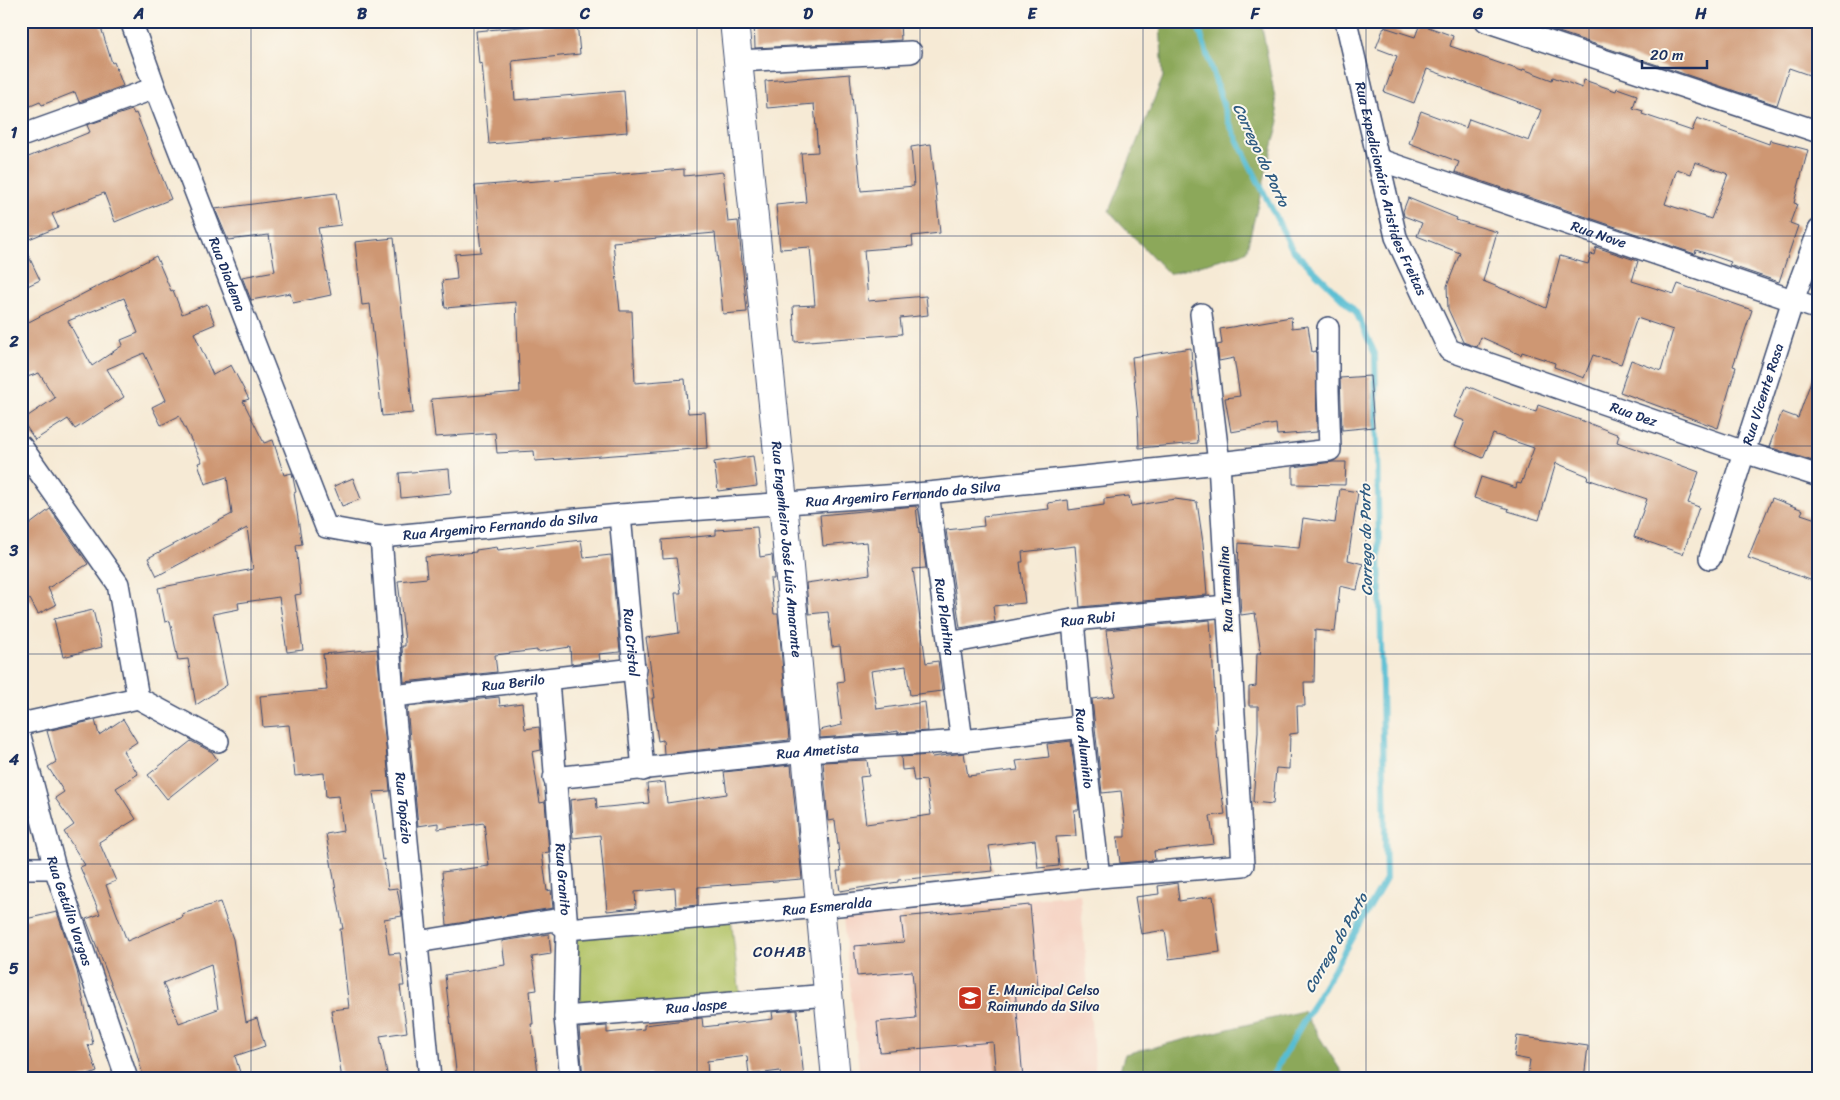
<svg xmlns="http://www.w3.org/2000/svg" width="1840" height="1100" font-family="Sriracha,sans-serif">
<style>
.built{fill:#f5d2c2}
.green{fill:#b1c265;stroke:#667862}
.forest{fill:#8ca85a;stroke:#546c5c}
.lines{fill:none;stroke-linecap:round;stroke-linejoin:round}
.stream{stroke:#56bdd3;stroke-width:6}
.building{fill:#ce9773;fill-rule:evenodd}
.minor-casing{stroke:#3c4b70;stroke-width:24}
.tertiary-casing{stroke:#3c4b70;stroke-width:30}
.minor{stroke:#fff;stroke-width:21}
.tertiary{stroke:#fff;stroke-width:28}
.grid{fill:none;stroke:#1b2f5e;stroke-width:1;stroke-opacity:0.55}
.labels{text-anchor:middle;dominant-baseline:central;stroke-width:4;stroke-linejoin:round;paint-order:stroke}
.street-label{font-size:14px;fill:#1b2f5e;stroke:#fbf7ec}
.poi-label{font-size:14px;fill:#1b2f5e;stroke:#fbf7ec;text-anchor:start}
.water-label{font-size:15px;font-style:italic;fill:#2d5a81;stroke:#fbf7ec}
.neighbourhood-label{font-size:15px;letter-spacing:1px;fill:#1b2f5e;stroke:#fbf7ec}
.neatline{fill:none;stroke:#1b2f5e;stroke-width:2}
.grid-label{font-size:16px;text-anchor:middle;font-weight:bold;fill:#1b2f5e}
</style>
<rect width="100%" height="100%" fill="#fbf7ec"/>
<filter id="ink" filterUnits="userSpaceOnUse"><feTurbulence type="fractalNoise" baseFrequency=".02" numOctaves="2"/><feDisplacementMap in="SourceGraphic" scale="10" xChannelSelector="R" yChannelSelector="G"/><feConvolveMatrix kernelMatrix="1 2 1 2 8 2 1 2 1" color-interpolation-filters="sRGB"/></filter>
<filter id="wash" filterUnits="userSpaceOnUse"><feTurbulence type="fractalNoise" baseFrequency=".0096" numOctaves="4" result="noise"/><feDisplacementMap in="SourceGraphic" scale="20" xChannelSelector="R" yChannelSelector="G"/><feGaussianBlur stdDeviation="1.12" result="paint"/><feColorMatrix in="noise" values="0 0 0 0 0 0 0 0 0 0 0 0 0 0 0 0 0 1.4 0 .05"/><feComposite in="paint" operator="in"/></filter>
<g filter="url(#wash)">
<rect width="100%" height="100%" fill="#f6ead5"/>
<polygon class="built" points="1080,894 1096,1079 860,1079 843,918"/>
<polygon class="green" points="731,918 740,996 582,1014 573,936"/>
<g class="forest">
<polygon points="1160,21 1261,21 1279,121 1246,252 1169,274 1109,211 1163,77"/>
<polygon points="1303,1011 1346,1079 1117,1079 1125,1054"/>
</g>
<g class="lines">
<polyline class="stream" points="1199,21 1199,29 1229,123 1292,249 1356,312 1375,354 1386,879 1272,1076 1273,1079"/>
</g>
<g id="blocks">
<g class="building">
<polygon points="21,21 99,21 112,63 114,62 123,86 79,102 75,92 42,105 40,102 21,110"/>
<polygon points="754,21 900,21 901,40 755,48"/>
<polygon points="1526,21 1819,21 1819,57 1812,76 1789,68 1777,105"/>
<polygon points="577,22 580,54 512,61 515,100 624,91 627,132 489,144 482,63 479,64 476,31"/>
<path d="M1420,24L1453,36L1450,46L1522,71L1523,69L1552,80L1553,77L1582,88L1584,80L1616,91L1617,88L1637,95L1633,108L1643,111L1642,114L1692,131L1697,118L1769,144L1770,140L1808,150L1794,203L1797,204L1790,223L1798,226L1779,282L1729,265L1731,262L1696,250L1695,254L1455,172L1459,162L1409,143L1421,111L1466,128L1469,119L1529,141L1541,110L1427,69L1414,103L1384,92L1397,56L1376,48L1384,27L1415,37ZM1695,162L1728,174L1711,219L1665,204L1677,169L1691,174Z"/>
<polygon points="850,74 861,191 914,186 911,147 931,144 940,233 912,236 913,246 864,250 868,301 926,296 928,315 900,318 902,334 795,342 793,306 815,305 810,247 780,249 776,205 806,202 801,153 818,152 814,104 767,108 765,81"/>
<polygon points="132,110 134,114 136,113 171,199 115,222 104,193 52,214 58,227 22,242 40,280 21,289 21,160 90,132 87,125"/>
<polygon points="684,169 684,176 723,172 728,222 738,221 747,312 723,314 715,233 613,242 620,311 632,311 635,383 685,379 688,413 705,412 707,448 535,461 534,451 497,453 495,433 435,437 431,399 520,392 516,302 445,308 442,281 457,279 455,254 481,252 475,186"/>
<polygon points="336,193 341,225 318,228 331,295 293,303 290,293 251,300 242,277 275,271 269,235 228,240 215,209"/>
<polygon points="1408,198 1457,218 1456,220 1497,232 1483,281 1513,293 1546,308 1560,256 1588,264 1591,254 1594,255 1596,247 1638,261 1632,281 1674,294 1678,284 1752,310 1733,366 1736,367 1718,428 1620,392 1631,360 1661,371 1673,330 1637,318 1621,364 1593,355 1584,378 1554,367 1555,363 1522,352 1521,355 1481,337 1477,347 1463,342 1448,309 1447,286 1460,253 1417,236 1422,223 1404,216 1403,211"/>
<polygon points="394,238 413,413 382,416 370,304 362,305 355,242"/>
<path d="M156,256L171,291L173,290L182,314L207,304L215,324L194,333L213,375L231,365L249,399L243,401L264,443L273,440L284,475L292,473L296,492L294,493L302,544L296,545L301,594L295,595L303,650L287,652L279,597L238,603L239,609L213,614L227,685L196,705L188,659L178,660L170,621L165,622L158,588L253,569L247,528L157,576L148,558L232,514L227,477L205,484L198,463L202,462L179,416L161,425L152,407L166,400L144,353L107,369L124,397L75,429L68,419L35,440L22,420L55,398L39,373L21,379V326ZM124,298L138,333L121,340L123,345L92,366L68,321Z"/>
<polygon points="1291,317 1292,328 1308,326 1312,352 1316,351 1317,432 1277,435 1276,424 1231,432 1225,398 1240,396 1234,358 1219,361 1217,345 1222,344 1220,329"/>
<polygon points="1191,348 1192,367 1191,367 1198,443 1139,448 1138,419 1132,357"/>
<polygon points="1816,367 1819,367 1819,463 1769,447 1782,412 1798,418"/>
<polygon points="1370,376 1374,427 1342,430 1340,378"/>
<polygon points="1467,386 1508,403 1536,412 1538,405 1583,421 1619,435 1617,442 1699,472 1688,503 1699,507 1683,554 1634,537 1647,499 1587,479 1588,476 1556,463 1539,520 1508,511 1509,509 1474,498 1481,477 1516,488 1517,483 1521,484 1534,448 1493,434 1483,458 1455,446 1465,421 1454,417"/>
<polygon points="753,456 757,486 718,491 714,462"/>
<polygon points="1333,462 1346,462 1345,485 1293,484 1293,467"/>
<polygon points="449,469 451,493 401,498 399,473"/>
<polygon points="353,478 361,499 342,506 334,486"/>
<polygon points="1340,489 1358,492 1348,560 1363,564 1357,590 1340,586 1335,632 1315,630 1314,682 1304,682 1305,706 1297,706 1298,733 1290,734 1289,769 1276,768 1273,804 1253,802 1258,732 1258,706 1249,706 1249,687 1256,686 1257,653 1261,653 1255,613 1241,615 1238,563 1239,543 1299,548 1303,518 1335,523"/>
<polygon points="1129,496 1131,506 1175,499 1197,502 1203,543 1207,595 1080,607 1075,546 1022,552 1023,562 1020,562 1025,603 993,606 995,622 960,628 946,530 984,526 983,516 1049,509 1048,503 1068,500 1069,510 1104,505 1104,499"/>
<polygon points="1772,498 1803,510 1801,514 1819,520 1819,583 1748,558"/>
<polygon points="916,506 919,533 921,533 926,568 913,569 926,663 938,661 942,691 910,695 906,666 871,671 877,709 925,702 928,731 898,733 898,731 886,733 820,738 820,730 842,725 837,682 844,681 840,646 832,647 828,612 809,614 806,583 870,574 867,542 823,546 820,515"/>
<polygon points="50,509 88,564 48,588 56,605 38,614 30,599 21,605 21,531"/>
<polygon points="757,527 760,557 772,555 774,579 770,579 774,614 778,614 789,740 664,754 663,740 658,741 652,698 655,698 646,638 679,633 675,593 681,593 676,558 663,559 662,540 716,535 716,530"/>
<polygon points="581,540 584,558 611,555 620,652 599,654 600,660 571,664 570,647 537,652 537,650 495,655 497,672 404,682 402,646 405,646 405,641 398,581 427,578 425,557 476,552 476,550 497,547 498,550"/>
<polygon points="93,610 102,647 63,657 54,619"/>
<polygon points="1210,620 1217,729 1215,729 1220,783 1225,814 1210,816 1214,844 1154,851 1155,860 1120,863 1117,837 1125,837 1125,826 1121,791 1102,793 1092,699 1115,696 1106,630"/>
<polygon points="377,649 390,791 373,792 382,860 384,859 388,889 397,888 402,916 384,919 389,954 400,953 404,986 400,986 407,1032 380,1036 388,1079 342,1079 331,1010 349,1008 340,929 343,929 326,834 343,831 339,796 326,797 324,773 295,776 289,725 263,727 260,696 327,690 323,654"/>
<polygon points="499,697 500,706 522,703 525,729 539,727 541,750 532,752 540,803 545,802 549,852 542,853 547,891 551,890 553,908 447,925 442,872 489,866 484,823 438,829 438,823 418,826 407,707"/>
<path d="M123,719L137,742L123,751L138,774L116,788L136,819L99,842L116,881L106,885L127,941L183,917L182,914L220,902L233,939L246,1022L257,1018L265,1046L235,1056L242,1079H144L133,1040L86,919L100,914L80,867L85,865L64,832L74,825L55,798L64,792L48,767L56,762L47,731L95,720L99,735ZM211,964L218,1009L179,1023L163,983Z"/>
<polygon points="191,741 212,752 217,759 167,799 148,775"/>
<polygon points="1071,741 1079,810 1074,810 1076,836 1056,837 1059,866 1038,868 1035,840 989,846 993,871 898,880 898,882 840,891 837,871 841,871 835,820 828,821 823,762 867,760 869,776 860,777 866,824 931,815 926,780 914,781 912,769 902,770 901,757 931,755 932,757 964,753 968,776 1018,770 1016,761 1049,757 1047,744"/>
<polygon points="791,765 802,879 698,887 698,905 676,907 675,888 635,892 636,908 607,911 600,835 573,838 570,800 596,797 597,808 649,803 647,784 665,782 667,803 727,794 724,772"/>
<polygon points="1177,883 1179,901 1213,896 1220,952 1169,959 1165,930 1141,934 1135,897 1159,894 1158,886"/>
<polygon points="1030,905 1038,987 1015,989 1023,1079 996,1079 993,1042 880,1052 877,1022 916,1018 912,971 857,976 854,946 904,942 901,917"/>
<polygon points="57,912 77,971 93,1044 88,1045 97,1072 79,1079 21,1079 21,962 25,961 21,943 21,920"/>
<polygon points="549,934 551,954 532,957 537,990 530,991 533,1024 531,1024 539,1079 457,1079 445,975 505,965 502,941"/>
<polygon points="797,1010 804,1079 781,1079 780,1071 749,1075 747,1056 707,1061 708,1077 680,1079 680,1074 651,1078 650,1074 611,1079 583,1079 579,1028 607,1026 607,1033 644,1029 644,1025 702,1018 703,1027 773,1019 772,1012"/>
<polygon points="1517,1036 1588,1046 1584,1079 1558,1079 1528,1074 1530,1060 1514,1057"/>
</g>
</g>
</g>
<g filter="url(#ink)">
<use href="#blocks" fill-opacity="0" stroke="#3c4b70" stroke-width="1"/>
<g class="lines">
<defs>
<g id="minor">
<path id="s1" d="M131,21L155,88L326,527L381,537L620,515L928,493L1219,463L1330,450L1328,390V328"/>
<path id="s2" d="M1346,21L1396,237L1449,350L1744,452L1819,476"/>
<polyline points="1486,21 1819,132"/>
<polyline points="738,61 911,52"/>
<polyline points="21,136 155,88"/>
<path id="s3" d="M1380,160L1819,309"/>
<polyline points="21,446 118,584 138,698 21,724"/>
<path id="s4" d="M928,493L962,741"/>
<path id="s5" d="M620,515L643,770"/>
<path id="s6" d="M381,537L393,696L430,1079"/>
<path id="s7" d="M1710,558L1793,300L1819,230"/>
<path id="s8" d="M1073,620L1082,727L1099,877"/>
<path id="s9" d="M949,643L1073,620L1227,606"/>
<path id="s10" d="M548,680L567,929L565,1017L571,1079"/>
<path id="s11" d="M393,696L635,669"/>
<polyline points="138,698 218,741"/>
<path id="s12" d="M21,740L55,868L127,1079"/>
<path id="s13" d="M554,778L806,751L962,741L1082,727"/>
<polyline points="21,868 55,868"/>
<path id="s14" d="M417,942L555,920L567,929L820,907L1099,877L1243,865L1219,463L1201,314"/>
<path id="s15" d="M565,1017L828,995"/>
</g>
<g id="tertiary">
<path id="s16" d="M734,21L783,502L836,1079"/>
</g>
</defs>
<use href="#minor" class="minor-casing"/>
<use href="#tertiary" class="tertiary-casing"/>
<use href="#minor" class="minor"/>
<use href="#tertiary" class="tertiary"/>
</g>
</g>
<path class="grid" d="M251,21V1079M474,21V1079M697,21V1079M920,21V1079M1143,21V1079M1366,21V1079M1589,21V1079M21,236H1819M21,446H1819M21,654H1819M21,864H1819"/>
<defs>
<symbol id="school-square" viewBox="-11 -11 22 22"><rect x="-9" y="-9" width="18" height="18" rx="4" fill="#c8321e" stroke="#fbf7ec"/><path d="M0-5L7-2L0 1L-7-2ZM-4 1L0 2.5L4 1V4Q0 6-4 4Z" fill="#fff"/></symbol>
</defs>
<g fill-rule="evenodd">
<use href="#school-square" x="956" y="984" width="28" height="28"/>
</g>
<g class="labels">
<g class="street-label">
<text stroke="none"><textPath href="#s2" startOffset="174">Rua Expedicionário Aristides Freitas</textPath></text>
<text stroke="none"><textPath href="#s3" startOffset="231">Rua Nove</textPath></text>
<text stroke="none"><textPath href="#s1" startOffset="271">Rua Diadema</textPath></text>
<text stroke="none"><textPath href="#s7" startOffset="172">Rua Vicente Rosa</textPath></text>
<text stroke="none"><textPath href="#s2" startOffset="542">Rua Dez</textPath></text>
<text stroke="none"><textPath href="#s1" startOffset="1122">Rua Argemiro Fernando da Silva</textPath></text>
<text stroke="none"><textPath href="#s1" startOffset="718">Rua Argemiro Fernando da Silva</textPath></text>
<text stroke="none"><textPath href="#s16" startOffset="531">Rua Engenheiro José Luís Amarante</textPath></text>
<text transform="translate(1226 589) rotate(-93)">Rua Turmalina</text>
<text stroke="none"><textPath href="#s4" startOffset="125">Rua Plantina</textPath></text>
<text stroke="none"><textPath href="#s9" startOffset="141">Rua Rubi</textPath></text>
<text stroke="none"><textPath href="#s5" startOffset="128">Rua Cristal</textPath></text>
<text stroke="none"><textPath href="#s11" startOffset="121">Rua Berilo</textPath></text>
<text stroke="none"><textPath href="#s8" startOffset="129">Rua Alumínio</textPath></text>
<text stroke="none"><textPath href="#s13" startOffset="265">Rua Ametista</textPath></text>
<text stroke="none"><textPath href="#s6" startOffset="272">Rua Topázio</textPath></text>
<text stroke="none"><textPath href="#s10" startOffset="200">Rua Granito</textPath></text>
<text stroke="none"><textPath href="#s14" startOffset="416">Rua Esmeralda</textPath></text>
<text stroke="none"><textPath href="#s12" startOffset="178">Rua Getúlio Vargas</textPath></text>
<text stroke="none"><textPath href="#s15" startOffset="132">Rua Jaspe</textPath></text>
</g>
<g class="poi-label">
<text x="988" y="990">E. Municipal Celso<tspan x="988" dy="16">Raimundo da Silva</tspan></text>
</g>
<g class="water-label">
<text transform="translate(1261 155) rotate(65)">Corrego do Porto</text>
<text transform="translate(1366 540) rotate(-91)">Corrego do Porto</text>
<text transform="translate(1336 943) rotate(-60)">Corrego do Porto</text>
</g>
<g class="neighbourhood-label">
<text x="780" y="952">COHAB</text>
</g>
</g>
<rect width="1840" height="1100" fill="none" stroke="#fbf7ec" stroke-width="55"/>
<path d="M1642 60v8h65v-8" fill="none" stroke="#1b2f5e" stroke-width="2.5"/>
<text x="1650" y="60" font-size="15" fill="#1b2f5e" stroke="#fbf7ec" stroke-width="4" paint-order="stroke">20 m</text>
<rect x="28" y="28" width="1784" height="1044" class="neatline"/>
<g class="grid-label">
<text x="139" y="19">A</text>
<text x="362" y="19">B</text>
<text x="585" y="19">C</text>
<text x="808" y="19">D</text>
<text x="1032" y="19">E</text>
<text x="1255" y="19">F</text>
<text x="1478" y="19">G</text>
<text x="1701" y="19">H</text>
<text x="14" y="138">1</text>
<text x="14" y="347">2</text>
<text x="14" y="556">3</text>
<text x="14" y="765">4</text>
<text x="14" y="974">5</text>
</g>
</svg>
